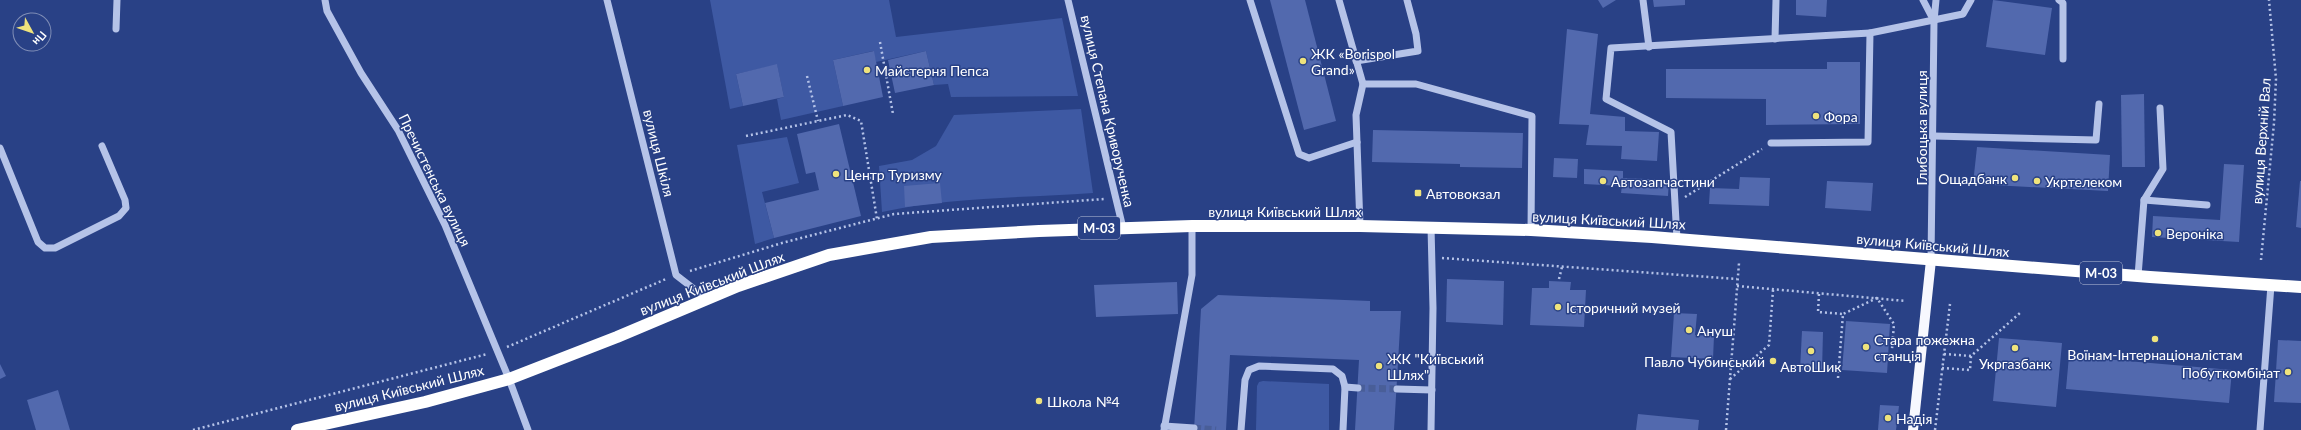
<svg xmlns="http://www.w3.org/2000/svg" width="2301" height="430" font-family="Lato,sans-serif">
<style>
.green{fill:#3e59a3}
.building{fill:#5269ae}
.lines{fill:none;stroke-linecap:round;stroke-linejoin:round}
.minor-tunnel{stroke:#495e98;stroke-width:7;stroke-dasharray:7 3.5;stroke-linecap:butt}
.path{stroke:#b5c3e8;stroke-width:2.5;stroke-dasharray:2 3;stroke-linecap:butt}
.minor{stroke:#b5c3e8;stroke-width:7}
.major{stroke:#f7f8fe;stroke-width:10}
.highway{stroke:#fff;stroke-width:12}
.poi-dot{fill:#efe37c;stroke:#294186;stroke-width:1.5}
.labels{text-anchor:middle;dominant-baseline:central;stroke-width:3;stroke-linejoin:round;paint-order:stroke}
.shield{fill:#294186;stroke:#bfc6db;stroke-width:1}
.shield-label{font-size:13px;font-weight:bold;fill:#fff}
.poi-label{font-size:14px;fill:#fff;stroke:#294186;text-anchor:start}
.street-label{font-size:14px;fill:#fff;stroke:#294186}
</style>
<rect width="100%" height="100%" fill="#294186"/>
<g class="green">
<polygon points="710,0 889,0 896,37 1062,18 1078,96 951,97 948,84 934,85 926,51 876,62 873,51 833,60 843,106 781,120 777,99 784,97 777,65 736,74 743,106 730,109"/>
<path d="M1081,109L1093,193C1023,198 950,197 882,212L879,166L912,160L936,146L954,115Z"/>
<polygon points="787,137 799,183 762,192 774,238 755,244 737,145"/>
<polygon points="1263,381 1329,384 1329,430 1256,430 1257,386 1259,382"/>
</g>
<g class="building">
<polygon points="1270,0 1305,0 1336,121 1304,130"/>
<polygon points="1598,0 1616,0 1603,8"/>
<polygon points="1653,0 1685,0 1685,5 1654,7"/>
<polygon points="1796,0 1827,0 1826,17 1796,15"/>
<polygon points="1993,0 2052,8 2045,55 1986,47"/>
<polygon points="1567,29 1598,34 1590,114 1625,117 1625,131 1659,132 1657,161 1621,159 1622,146 1586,145 1589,125 1559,124"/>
<polygon points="874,51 883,97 843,106 833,60"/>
<polygon points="926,51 934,85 895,93 888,60"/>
<polygon points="1827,62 1860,62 1860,124 1766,125 1766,99 1666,98 1666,69 1827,69"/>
<polygon points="777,64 784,97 743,106 736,74"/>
<polygon points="2144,94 2145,167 2122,167 2121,95"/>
<polygon points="839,124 861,216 774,238 765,203 819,190 815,172 806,174 797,134"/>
<polygon points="1373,130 1523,133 1522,168 1460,167 1460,164 1372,162"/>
<polygon points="1977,147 2110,155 2108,191 1973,184"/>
<polygon points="1554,158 1578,159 1577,178 1553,177"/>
<polygon points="2224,164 2244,165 2239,242 2152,237 2153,216 2220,220"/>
<polygon points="1584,169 1623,171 1623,178 1669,180 1668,196 1621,193 1622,186 1584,184"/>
<polygon points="1740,177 1770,178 1769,206 1709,204 1710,188 1739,189"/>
<polygon points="1827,181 1873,183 1871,211 1825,208"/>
<polygon points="2300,181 2301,181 2301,228 2296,227"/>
<polygon points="940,183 942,203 905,207 904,186"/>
<polygon points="1447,279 1504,281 1503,325 1446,322"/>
<polygon points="1549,281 1571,282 1570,290 1586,290 1584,327 1530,325 1532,288 1549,288"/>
<polygon points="1177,282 1178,314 1096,317 1094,285"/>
<polygon points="1218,295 1370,301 1370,311 1401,311 1394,430 1355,430 1359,360 1230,355 1226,430 1194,430 1201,309"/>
<polygon points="1674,313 1697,314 1695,335 1714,336 1713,359 1671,357"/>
<polygon points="1846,321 1890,324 1887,373 1842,370"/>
<polygon points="1802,331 1823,332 1822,371 1800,370"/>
<polygon points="1999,338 2062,343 2056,407 1993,401"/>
<polygon points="2278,340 2301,341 2301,403 2274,402"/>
<polygon points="2069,356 2232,370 2229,403 2066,389"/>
<polygon points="0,364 6,376 0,379"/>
<polygon points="58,390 70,430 36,430 27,400"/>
<polygon points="1880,405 1899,406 1896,430 1878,430"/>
<polygon points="1638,414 1699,420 1698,430 1636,430"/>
</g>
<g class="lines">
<g class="minor-tunnel">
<polyline points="1358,388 1397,389"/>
<polyline points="1194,428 1216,430"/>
</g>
<g class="path">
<polyline points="880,42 893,114"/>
<polyline points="807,76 818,121"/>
<polyline points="746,136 847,115 861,121 877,219"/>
<polyline points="1685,197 1762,149"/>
<polyline points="1442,258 1737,279"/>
<polyline points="2261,260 2274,123 2276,79 2269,0"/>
<polyline points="690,271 782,243 894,214 1104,199"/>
<polyline points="1559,279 1562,267"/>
<polyline points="1737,286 1906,301"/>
<polyline points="1819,294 1818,312 1843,314"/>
<polyline points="507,347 666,279"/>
<polyline points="1944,354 1971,356 2020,313"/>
<polyline points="1942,368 1970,370 1971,356"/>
<polyline points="1838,378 1843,314 1877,298 1894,324 1892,349"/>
<polyline points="1730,379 1769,345 1773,290"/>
<polyline points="193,430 487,354"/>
<polyline points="1726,430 1739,263"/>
<polyline points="1935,430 1950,304"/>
</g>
<g class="minor">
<polyline points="325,0 327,11 361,73 398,130 445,225 509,379 528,430"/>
<polyline points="607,0 676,275 707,299"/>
<polyline points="1068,0 1123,228"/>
<polyline points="1250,0 1299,154 1309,158 1357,142"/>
<polyline points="1339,0 1363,84"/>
<polyline points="1643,0 1649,47"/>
<polyline points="1923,0 1934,21 1931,260"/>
<polyline points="2059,0 2063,3 2063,59"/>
<polyline points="1934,21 1936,0"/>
<polyline points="116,29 117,0"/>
<polyline points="1775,39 1776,0"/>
<polyline points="1356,61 1418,51 1416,34 1407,0"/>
<polyline points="1934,136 2096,140 2099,104"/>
<polyline points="1771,143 1868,142 1870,33 1963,14 1971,0"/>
<polyline points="0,148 38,242 45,248 55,248 119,216 126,208 125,200 102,146"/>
<polyline points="2144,200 2207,205"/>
<polyline points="1360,226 1356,115 1363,84 1416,84 1532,116 1531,230"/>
<polyline points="1431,227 1433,308 1431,430"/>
<polyline points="1677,239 1671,132 1606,99 1611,48 1870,33"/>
<polyline points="2138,276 2144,200 2163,169 2160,108"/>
<polyline points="1345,387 1358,388"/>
<polyline points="1397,389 1432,390"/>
<polyline points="1164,426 1194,428"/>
<polyline points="1164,430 1192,275 1192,226"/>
<polyline points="1241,430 1245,380 1249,370 1259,366 1333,369 1342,376 1345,387 1343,430"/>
<polyline points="2260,430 2271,285"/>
</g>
<polyline class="major" points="1913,430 1931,260"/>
<polyline class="highway" points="297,430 425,402 509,379 617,337 738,286 829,255 931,237 1039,231 1192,226 1360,226 1531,230 1652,237 2150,277 2301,287"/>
</g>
<g class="poi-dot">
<circle cx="1303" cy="61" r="4"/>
<circle cx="867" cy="70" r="4"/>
<circle cx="1816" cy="116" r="4"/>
<circle cx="836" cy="174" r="4"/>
<circle cx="2015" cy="178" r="4"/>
<circle cx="1603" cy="181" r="4"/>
<circle cx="2037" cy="181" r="4"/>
<rect x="1414" y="189" width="8" height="8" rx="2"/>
<circle cx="2158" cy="233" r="4"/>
<circle cx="1558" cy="307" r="4"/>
<circle cx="1689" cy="330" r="4"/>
<circle cx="2155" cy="339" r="4"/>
<circle cx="1866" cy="347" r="4"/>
<circle cx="2015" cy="348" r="4"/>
<circle cx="1811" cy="351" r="4"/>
<circle cx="1773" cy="361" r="4"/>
<circle cx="1379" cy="366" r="4"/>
<circle cx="2288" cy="372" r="4"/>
<circle cx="1039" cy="401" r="4"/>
<circle cx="1888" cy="418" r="4"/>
</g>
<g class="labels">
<g class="shield">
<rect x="1078" y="217" width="42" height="22" rx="3"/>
<rect x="2080" y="262" width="42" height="22" rx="3"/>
</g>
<g class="shield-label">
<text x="1099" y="228">М-03</text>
<text x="2101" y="273">М-03</text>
</g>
<g class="poi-label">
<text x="1311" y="53">ЖК «Borispol<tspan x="1311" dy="16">Grand»</tspan></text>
<text x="875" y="70">Майстерня Пепса</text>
<text x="1824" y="116">Фора</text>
<text x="844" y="174">Центр Туризму</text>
<text x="2007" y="178" text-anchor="end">Ощадбанк</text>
<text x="1611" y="181">Автозапчастини</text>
<text x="2045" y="181">Укртелеком</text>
<text x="1426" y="193">Автовокзал</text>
<text x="2166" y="233">Вероніка</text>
<text x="1566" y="307">Історичний музей</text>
<text x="1697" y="330">Ануш</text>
<text x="1874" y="339">Стара пожежна<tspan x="1874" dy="16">станція</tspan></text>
<text x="2155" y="354" text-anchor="middle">Воїнам-Інтернаціоналістам</text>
<text x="1387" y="358">ЖК "Київський<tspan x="1387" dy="16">Шлях"</tspan></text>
<text x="1765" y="361" text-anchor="end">Павло Чубинський</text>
<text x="2015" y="363" text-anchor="middle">Укргазбанк</text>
<text x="1811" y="366" text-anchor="middle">АвтоШик</text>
<text x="2280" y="372" text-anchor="end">Побуткомбінат</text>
<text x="1047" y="401">Школа №4</text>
<text x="1896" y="418">Надія</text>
</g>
<g class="street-label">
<text transform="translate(1108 111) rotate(77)">вулиця Степана Криворученка</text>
<text transform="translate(1921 128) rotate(-90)">Глибоцька вулиця</text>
<text transform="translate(2261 141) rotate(-86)">вулиця Верхній Вал</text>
<text transform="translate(659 153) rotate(76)">вулиця Шкіля</text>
<text transform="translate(435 180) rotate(64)">Пречистенська вулиця</text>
<text x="1285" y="211">вулиця Київський Шлях</text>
<text transform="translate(1609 220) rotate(3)">вулиця Київський Шлях</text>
<text transform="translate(1933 245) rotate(5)">вулиця Київський Шлях</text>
<text transform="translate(712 283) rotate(-21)">вулиця Київський Шлях</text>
<text transform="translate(409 388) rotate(-14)">вулиця Київський Шлях</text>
</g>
</g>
<g transform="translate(32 32) rotate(130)"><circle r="19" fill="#294186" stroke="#7f8db6"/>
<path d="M0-3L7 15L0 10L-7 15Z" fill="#efe37c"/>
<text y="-6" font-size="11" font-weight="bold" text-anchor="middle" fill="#ffffff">Пн</text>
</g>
</svg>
